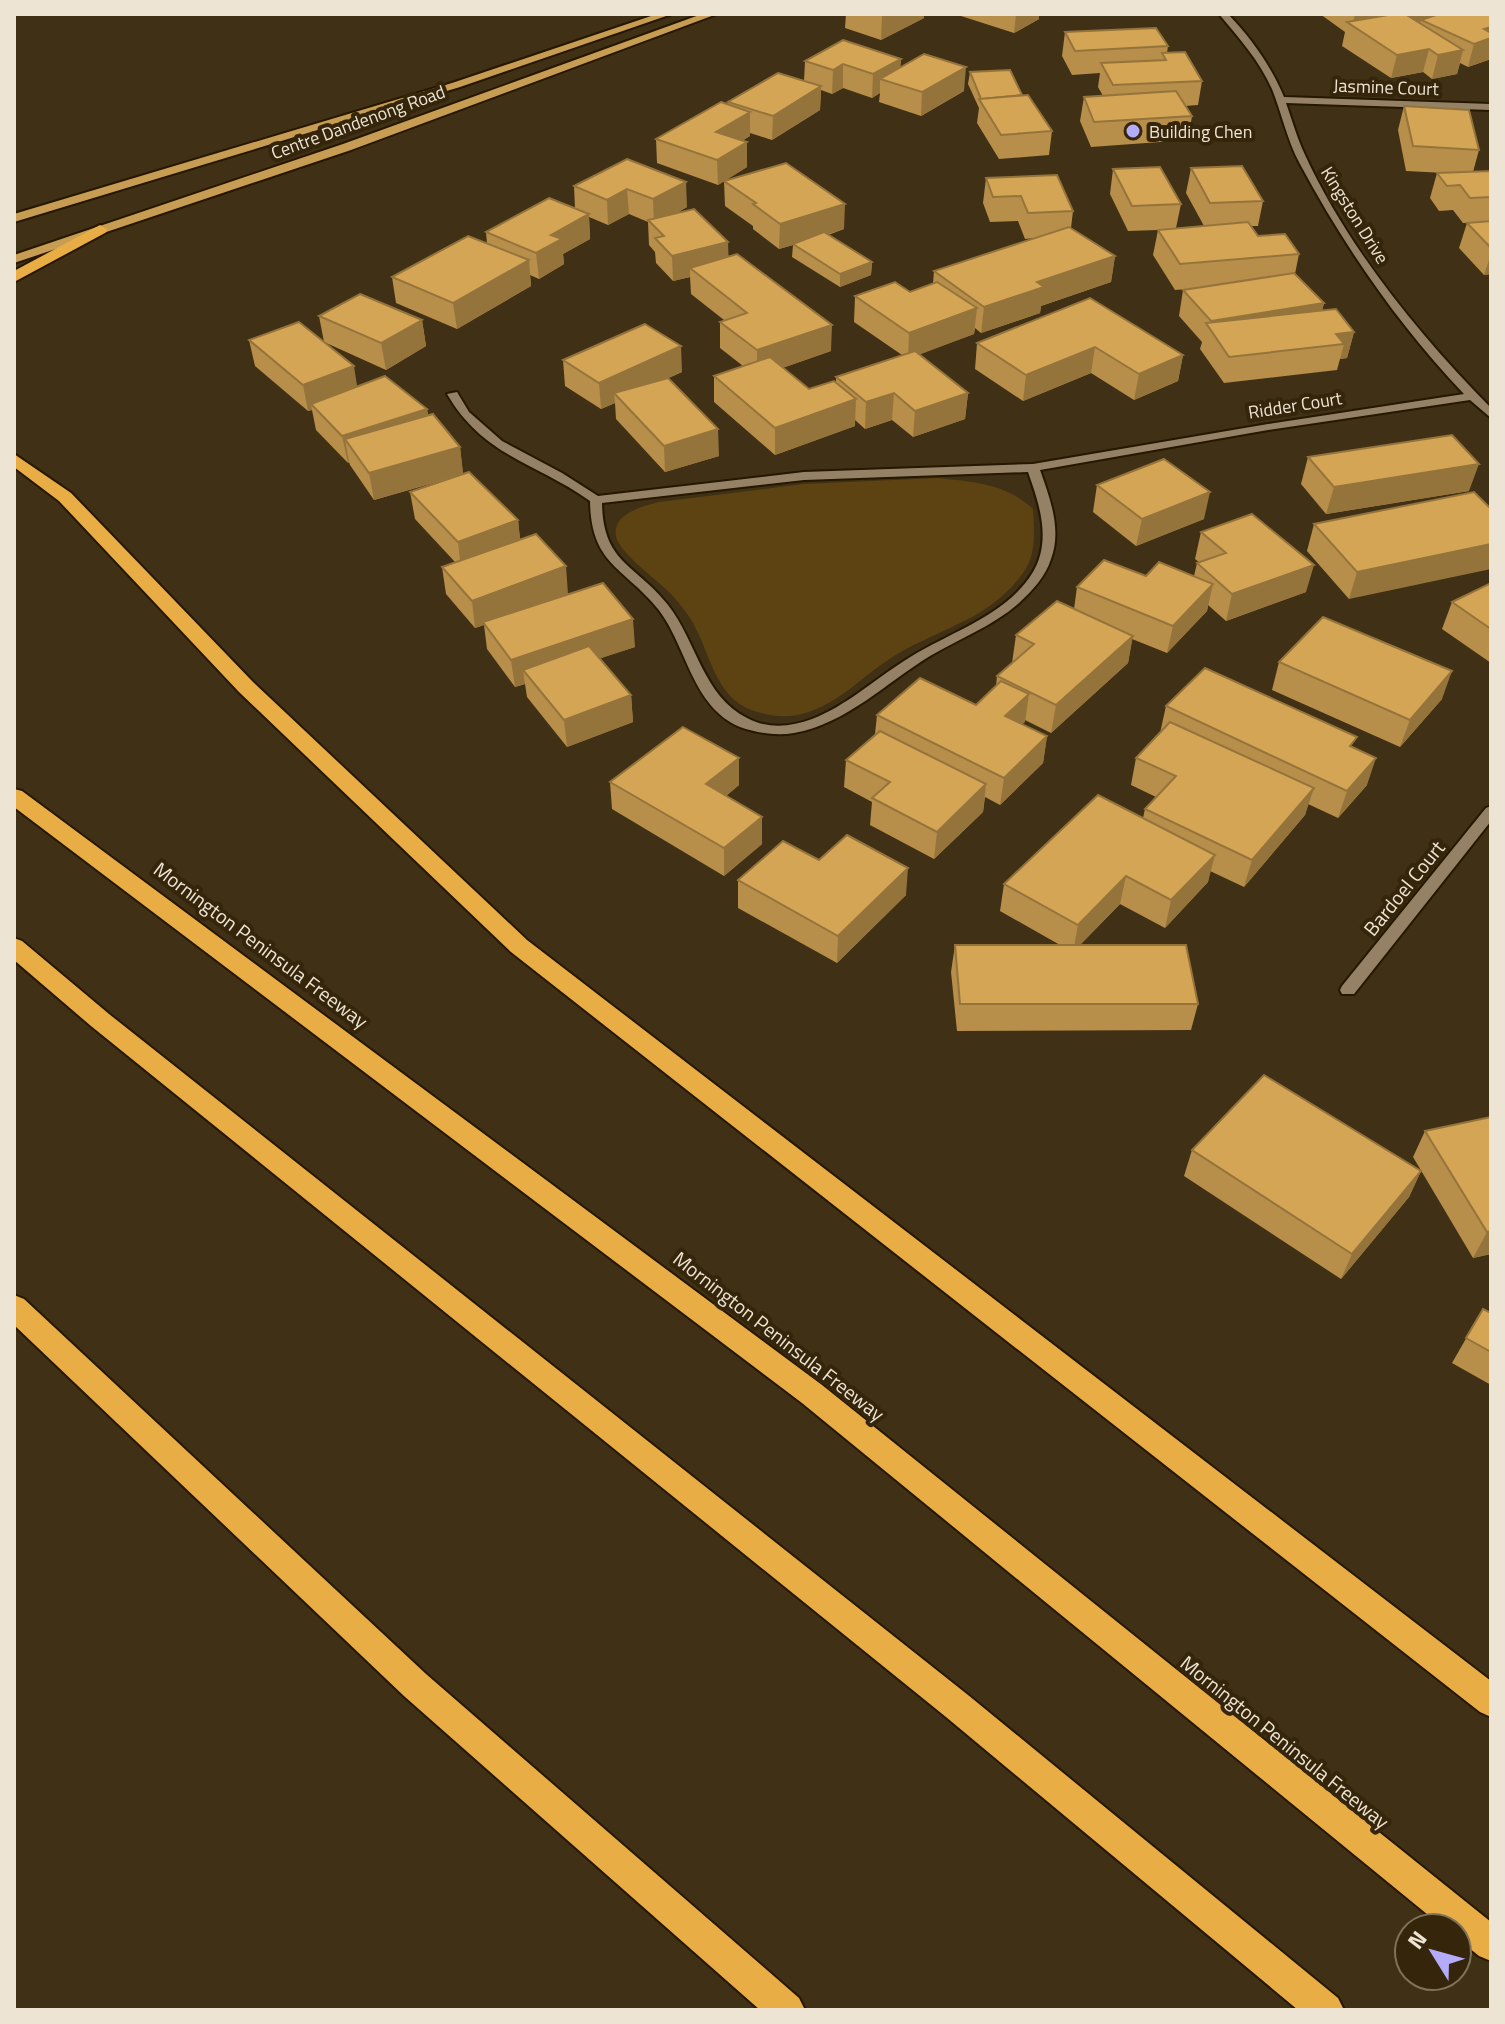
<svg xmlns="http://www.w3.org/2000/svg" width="1505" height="2024" font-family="'Titillium Web',sans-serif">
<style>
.green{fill:#5d4212}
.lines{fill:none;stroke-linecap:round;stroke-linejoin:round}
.minor-casing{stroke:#261700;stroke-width:4}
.primary-casing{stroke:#261700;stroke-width:4}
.motorway-casing{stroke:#261700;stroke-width:4}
.minor{fill:#958266;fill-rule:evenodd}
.primary{fill:#c79c53;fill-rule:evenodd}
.motorway{fill:#e9ad46;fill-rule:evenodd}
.wall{fill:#b78e4a}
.shaded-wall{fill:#95743c}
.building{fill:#d5a556;stroke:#95743c;stroke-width:2}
.poi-dot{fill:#b4acf9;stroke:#35260b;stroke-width:3}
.labels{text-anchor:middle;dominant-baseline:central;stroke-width:8;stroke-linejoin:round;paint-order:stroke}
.far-street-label{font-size:18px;fill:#eee4d4;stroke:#35260b}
.far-poi-label{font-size:18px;fill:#eee4d4;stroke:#35260b;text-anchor:start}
.street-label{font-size:20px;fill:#eee4d4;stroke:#35260b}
</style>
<rect width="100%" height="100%" fill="#403015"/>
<path class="green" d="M938,478C974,482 1005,483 1033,509C1034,530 1037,555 1023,573C988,622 938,628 891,658C861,677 840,703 805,713C787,719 768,716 751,710C716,696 711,657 695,627C691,618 684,610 678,602C665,584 619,555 616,536C612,514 643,506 659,502L803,484Z"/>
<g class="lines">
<defs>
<g id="minor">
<path d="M1219,14H1228C1251,38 1271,66 1284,97L1491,104V110L1286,103C1292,120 1297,138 1305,155C1348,248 1420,336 1491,408V418L1470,400L1268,430L1040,470C1050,498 1062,530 1051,559C1046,576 1032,591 1019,603C993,626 960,638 930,656C887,682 846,724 794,733C776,736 757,733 740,727C692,707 687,646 658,609C624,567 591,565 590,501C535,462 484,457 447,394L457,392L469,412L502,441L562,473L598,496L804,472L1033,464L1268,424L1464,394C1399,326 1344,246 1300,164C1287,140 1282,114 1272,89C1259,60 1239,38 1219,14ZM1028,472C1039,503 1052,540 1033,572C1006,617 946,633 904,661C874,680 846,706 812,719C791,727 767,729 747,718C703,696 697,642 668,605C636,564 603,564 602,503L804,480Z"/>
<polygon points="1491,806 1491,821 1354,994 1342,994 1340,990 1342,986 1486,808"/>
</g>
<g id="primary">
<polygon points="657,14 672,14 460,87 14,222 14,214 452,83"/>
<polygon points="702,14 717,14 351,150 14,263 14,255 343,144"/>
</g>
<g id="motorway">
<polygon points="100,225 108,230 105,233 14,282 14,271"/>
<polygon points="14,454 71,493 253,682 527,940 1491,1681 1491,1717 1480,1712 511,952 239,692 59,501 14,467"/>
<polygon points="14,789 22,791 822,1385 1491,1922 1491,1961 1479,1956 1457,1938 1457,1928 1444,1928 802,1403 14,807"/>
<polygon points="14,938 22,941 109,1014 968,1695 1338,1998 1344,2010 1298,2010 946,1717 91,1026 14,960"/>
<polygon points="14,1295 24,1299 426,1674 799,1998 805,2010 760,2010 404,1696 14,1325"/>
</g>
</defs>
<use href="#minor" class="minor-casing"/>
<use href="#primary" class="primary-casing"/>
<use href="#motorway" class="motorway-casing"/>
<use href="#minor" class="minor"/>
<use href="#primary" class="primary"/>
<use href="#motorway" class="motorway"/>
</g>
<g class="wall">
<polygon points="846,14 924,14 924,18 881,40 845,28"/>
<polygon points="961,14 1039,14 1039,19 1014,33 961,16"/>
<polygon points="1320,14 1491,14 1491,59 1468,67 1460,63 1457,74 1432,79 1423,72 1391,78 1342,46 1345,32"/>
<polygon points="1065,32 1168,46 1167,53 1202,81 1198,105 1185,106 1192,116 1188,140 1091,147 1080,121 1084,97 1103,96 1098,87 1100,73 1072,75 1062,56"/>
<polygon points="901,59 900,68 964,91 921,116 879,102 880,93 872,98 843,88 832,94 821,90 820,110 772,140 750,133 750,136 742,141 747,142 747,167 718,185 657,163 656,139 728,105 728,102 804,81 805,61"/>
<polygon points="970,72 1022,95 1052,131 1049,155 999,159 977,123 979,108 968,84"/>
<polygon points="1404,106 1479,150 1473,172 1491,171 1491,274 1484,275 1459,248 1467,223 1463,223 1453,210 1439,211 1430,198 1437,173 1445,173 1406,171 1398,130"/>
<polygon points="627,159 687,207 675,214 728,256 831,351 782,368 809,389 836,383 836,377 902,355 854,322 855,296 910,292 933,283 934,271 1035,238 1025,239 1018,221 990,222 983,203 986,178 1073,211 1071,228 1115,256 1111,282 1041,306 1040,313 981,333 975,328 974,334 919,354 968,393 965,419 913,437 892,420 865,429 855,420 855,426 775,455 714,402 714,376 743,366 720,348 720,322 724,320 691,294 690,277 673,281 656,263 655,252 649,245 648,222 629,214 608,225 589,217 590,239 563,254 564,264 539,279 530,275 531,286 457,329 396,303 392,277 487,244 486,232 575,209 574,186"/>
<polygon points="1191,168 1263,201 1258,226 1251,226 1258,236 1299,254 1295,274 1324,303 1322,311 1354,332 1347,358 1340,359 1337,370 1224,383 1200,349 1202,342 1179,316 1183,290 1198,288 1175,290 1153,255 1158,230 1128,231 1110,194 1113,169 1181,204 1176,228 1204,226 1186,193"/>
<polygon points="724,181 844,229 828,235 872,262 871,275 840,287 792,257 793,245 779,249 753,229 753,226 725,206"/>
<polygon points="1090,298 1183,355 1178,381 1134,400 1091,373 1023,401 975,369 977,343"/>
<polygon points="319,316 422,320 426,346 386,370 324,342 357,386 427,409 428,415 460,447 463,474 518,520 520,540 568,594 551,600 635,647 600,658 631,695 633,722 567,747 527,697 525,684 515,687 487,649 484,625 475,628 446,594 442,567 455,562 415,519 410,492 458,476 374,500 350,465 349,462 348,463 316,430 312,410 308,411 255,366 249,340 324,342"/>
<polygon points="563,360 682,372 668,378 719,456 665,472 616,419 615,403 601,409 565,386"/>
<polygon points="1308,457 1469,491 1326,514 1301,484"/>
<polygon points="1097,485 1204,519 1136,546 1093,512"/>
<polygon points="1491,509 1349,599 1307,551 1314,524"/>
<polygon points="1201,532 1306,592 1226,621 1208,605 1207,611 1167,653 1132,639 1128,663 1051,733 1025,720 1022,724 1047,736 1043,763 1000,805 985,797 983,812 934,859 870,825 872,802 844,787 846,760 875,734 877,715 976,705 996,686 997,676 1012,663 1016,635 1074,609 1077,587 1146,576 1194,576 1197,563 1199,562 1195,559"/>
<polygon points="1491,583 1491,663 1442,629 1452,602"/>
<polygon points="1279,662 1442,699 1400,747 1272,690"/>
<polygon points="1166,706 1354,748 1367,785 1338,818 1308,804 1305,815 1244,887 1210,871 1208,882 1165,928 1120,904 1080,945 1198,1004 1191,1030 957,1031 951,972 955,945 1060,945 1000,911 1004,884 1143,818 1145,809 1156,797 1131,785 1136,758 1160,733"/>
<polygon points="610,782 739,785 726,796 762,844 724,876 612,809"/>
<polygon points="819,860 906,895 837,963 738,908 738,880"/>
<polygon points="1491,1117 1491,1254 1473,1258 1413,1157 1425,1131"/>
<polygon points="1192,1150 1421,1171 1409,1197 1341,1279 1184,1176"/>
<polygon points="1483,1309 1491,1313 1491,1385 1452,1363"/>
</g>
<g class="shaded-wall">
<polygon points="887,14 924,14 924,18 881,40 882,16"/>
<polygon points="1016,14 1039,14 1039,19 1014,33"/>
<polygon points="1355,14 1458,14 1421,20 1420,24 1352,26"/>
<polygon points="1491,27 1491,59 1468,67 1474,44 1484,29"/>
<polygon points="1429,49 1423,72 1391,78 1397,55"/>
<polygon points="1463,50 1457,74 1432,79 1438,55"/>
<polygon points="901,59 899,82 880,79 880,93 872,98 873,74"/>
<polygon points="843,64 843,88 832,94 833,70"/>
<polygon points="966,67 964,91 921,116 922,92"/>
<polygon points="821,86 820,110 772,140 773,116"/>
<polygon points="750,112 750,136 716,156 716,132"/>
<polygon points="747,142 747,167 718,185 717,160"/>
<polygon points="686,182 687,207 654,225 653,199"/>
<polygon points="627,189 629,214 608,225 607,200"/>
<polygon points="845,204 844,229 794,245 793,244 793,245 779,249 780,224"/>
<polygon points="589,214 590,239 563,254 564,264 539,279 536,253 551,235"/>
<polygon points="728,242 729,267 690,268 690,277 673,281 672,256"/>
<polygon points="1491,254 1491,274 1484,275"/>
<polygon points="1115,256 1111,282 1041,306 1040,313 981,333 984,307 1037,282"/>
<polygon points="529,260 531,286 457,329 453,303"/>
<polygon points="872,262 871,275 840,287 840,274"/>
<polygon points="1324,303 1317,329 1210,329 1211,321"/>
<polygon points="977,308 974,334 908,359 909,333"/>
<polygon points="422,320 426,346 386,370 381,343"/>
<polygon points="832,325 831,351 757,377 757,350"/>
<polygon points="1354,332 1347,358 1340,359 1344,344 1336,334"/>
<polygon points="681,346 682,372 621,400 614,393 615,403 601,409 599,383"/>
<polygon points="1095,347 1091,373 1023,401 1026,375"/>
<polygon points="1183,355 1178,381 1134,400 1139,374"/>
<polygon points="354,366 358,392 311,404 312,410 308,411 303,385"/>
<polygon points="894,393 892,420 865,429 866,402"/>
<polygon points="968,393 965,419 913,437 915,411"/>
<polygon points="856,399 855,426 775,455 775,428"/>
<polygon points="427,409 431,436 345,439 349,462 348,463 342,436"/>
<polygon points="718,429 719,456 665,472 664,446"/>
<polygon points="460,447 463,474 374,500 369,473"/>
<polygon points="1479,464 1469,491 1326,514 1334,487"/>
<polygon points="1210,492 1204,519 1136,546 1142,519"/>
<polygon points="518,520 521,547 461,569 458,542"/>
<polygon points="1491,544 1491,569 1349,599 1357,572"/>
<polygon points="1314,565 1306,592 1226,621 1232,594"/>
<polygon points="566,566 568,594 485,624 483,622 484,625 475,628 472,601"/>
<polygon points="1213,584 1207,611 1167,653 1173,626"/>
<polygon points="633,619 635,647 532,681 523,670 525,684 515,687 511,660"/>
<polygon points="1133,636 1128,663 1051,733 1056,705"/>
<polygon points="1452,671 1442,699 1400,747 1410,720"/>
<polygon points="1029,694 1025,722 1002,744 1005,716"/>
<polygon points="631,695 633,722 567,747 564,720"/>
<polygon points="1047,736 1043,763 1000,805 1004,778"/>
<polygon points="739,758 739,785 706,812 706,784"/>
<polygon points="1376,758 1367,785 1338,818 1347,791"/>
<polygon points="986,784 983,812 934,859 937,832"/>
<polygon points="1314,788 1305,815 1244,887 1252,860"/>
<polygon points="762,817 762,844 724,876 724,848"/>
<polygon points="1215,855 1208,882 1165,928 1171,900"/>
<polygon points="908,868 906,895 837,963 838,936"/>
<polygon points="1126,876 1120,904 1073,952 1078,925"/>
<polygon points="1421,1171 1409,1197 1341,1279 1352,1254"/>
<polygon points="1491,1231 1491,1254 1473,1258 1487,1232"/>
</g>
<g class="building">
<polygon points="1394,14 1405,14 1463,50 1438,55 1429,49 1397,55 1347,22"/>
<polygon points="1439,14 1491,14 1491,27 1484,29 1491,33 1491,38 1474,44 1421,20"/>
<polygon points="1156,28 1168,46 1075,51 1065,32"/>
<polygon points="843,40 901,59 873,74 843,64 833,70 805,61"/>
<polygon points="1185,52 1202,81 1113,85 1101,63 1166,60 1162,53"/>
<polygon points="924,54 966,67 922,92 880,79"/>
<polygon points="1010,70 1022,95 981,99 970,72"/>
<polygon points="778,73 821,86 773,116 728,102"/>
<polygon points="1176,91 1192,116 1094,122 1084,97"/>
<polygon points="1028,95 1052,131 1001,135 979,99"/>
<polygon points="721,102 750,112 716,132 747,142 717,160 656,139"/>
<polygon points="1404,106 1469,110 1479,150 1413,146"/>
<polygon points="627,159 686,182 653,199 627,189 607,200 574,186"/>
<polygon points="786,163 845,204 780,224 753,204 756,203 724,181"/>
<polygon points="1242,166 1263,201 1210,203 1191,168"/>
<polygon points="1160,167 1181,204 1132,206 1113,169"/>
<polygon points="1491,171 1491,197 1470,198 1460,185 1447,186 1437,173"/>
<polygon points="1057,175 1073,211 1028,213 1021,196 993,197 986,178"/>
<polygon points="549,198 589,214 551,235 562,239 536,253 486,232"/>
<polygon points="694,209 728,242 672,256 655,238 664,236 648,220"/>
<polygon points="1491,221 1491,248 1467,223"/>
<polygon points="1248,222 1258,236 1285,234 1299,254 1180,264 1158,230"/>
<polygon points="1069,227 1115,256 1037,282 1044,287 984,307 934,271"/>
<polygon points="824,232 872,262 840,274 793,244"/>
<polygon points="468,236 529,260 453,303 392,277"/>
<polygon points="737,254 832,325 757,350 720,322 747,313 690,268"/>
<polygon points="1294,273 1324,303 1211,321 1183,290"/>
<polygon points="895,282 910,292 937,282 977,308 909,333 855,296"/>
<polygon points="360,294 422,320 381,343 319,316"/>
<polygon points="1090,298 1183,355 1139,374 1095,347 1026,375 977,343"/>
<polygon points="1336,309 1354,332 1336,334 1344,344 1229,357 1206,323"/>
<polygon points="299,322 354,366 303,385 249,340"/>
<polygon points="645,324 681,346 599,383 563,360"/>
<polygon points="915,351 968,393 915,411 894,393 866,402 836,377"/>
<polygon points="770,357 809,389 834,381 856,399 775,428 714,376"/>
<polygon points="385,376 427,409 342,436 311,404"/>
<polygon points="668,378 718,429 664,446 614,393"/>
<polygon points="433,414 460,447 369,473 345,439"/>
<polygon points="1452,435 1479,464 1334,487 1308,457"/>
<polygon points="1164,459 1210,492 1142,519 1097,485"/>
<polygon points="469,472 518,520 458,542 410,492"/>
<polygon points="1474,492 1491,509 1491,544 1357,572 1314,524"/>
<polygon points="1252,514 1314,565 1232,594 1197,563 1226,553 1201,532"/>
<polygon points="536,534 566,566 472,601 442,567"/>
<polygon points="1104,560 1146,576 1159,562 1213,584 1173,626 1077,587"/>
<polygon points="603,583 633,619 511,660 483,622"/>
<polygon points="1491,583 1491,629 1452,602"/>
<polygon points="1057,601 1133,636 1056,705 997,676 1034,644 1016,635"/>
<polygon points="1323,617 1452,671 1410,720 1279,662"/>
<polygon points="589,646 631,695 564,720 523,670"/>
<polygon points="1205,668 1357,737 1350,746 1376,758 1347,791 1166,706"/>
<polygon points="920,678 976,705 1001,681 1029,694 1005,716 1047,736 1004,778 877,715"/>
<polygon points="1170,722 1314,788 1252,860 1145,809 1176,776 1136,758"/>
<polygon points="683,727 739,758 706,784 762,817 724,848 610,782"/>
<polygon points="880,731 986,784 937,832 872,798 890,782 846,760"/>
<polygon points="1098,795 1215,855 1171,900 1126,876 1078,925 1004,884"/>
<polygon points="847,835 908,868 838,936 738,880 783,841 819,860"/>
<polygon points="955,945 1186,945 1198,1004 960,1004"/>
<polygon points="1264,1075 1421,1171 1352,1254 1192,1150"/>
<polygon points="1491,1117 1491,1231 1487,1232 1425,1131"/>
<polygon points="1483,1309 1491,1313 1491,1352 1466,1338"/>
</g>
<circle class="poi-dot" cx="1133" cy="131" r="8"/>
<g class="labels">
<g class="far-street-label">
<text transform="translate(1386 87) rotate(2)">Jasmine Court</text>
<text transform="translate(358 122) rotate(-20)">Centre Dandenong Road</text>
<text transform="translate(1355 215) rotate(58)">Kingston Drive</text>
<text transform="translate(1295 405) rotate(-9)">Ridder Court</text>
</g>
<g class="far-poi-label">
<text x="1149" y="131">Building Chen</text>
</g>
<g class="street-label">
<text transform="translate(1404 888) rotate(-51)">Bardoel Court</text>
<text transform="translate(261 945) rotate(37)">Mornington Peninsula Freeway</text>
<text transform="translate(779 1336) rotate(38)">Mornington Peninsula Freeway</text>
<text transform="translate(1285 1742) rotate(39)">Mornington Peninsula Freeway</text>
</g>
</g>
<rect width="1505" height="2024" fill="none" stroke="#eee4d4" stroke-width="32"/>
<g transform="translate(1433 1952) rotate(307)"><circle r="38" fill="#35260b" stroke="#7f725b" stroke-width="2"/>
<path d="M0-6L14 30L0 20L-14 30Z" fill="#b4acf9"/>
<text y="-12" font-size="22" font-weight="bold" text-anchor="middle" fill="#eee4d4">N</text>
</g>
</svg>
